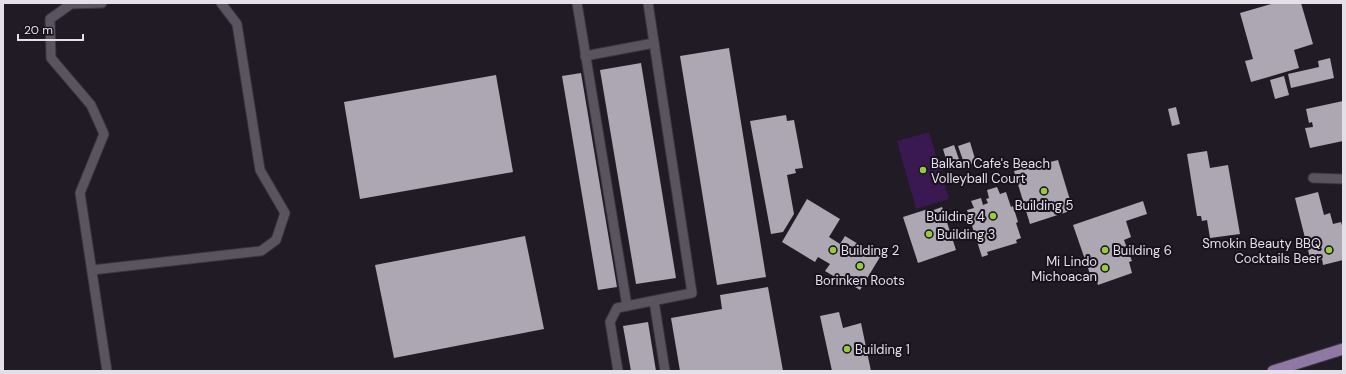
<svg xmlns="http://www.w3.org/2000/svg" width="1346" height="374" font-family="'DM Sans',sans-serif">
<style>
.green{fill:#3a1852}
.building{fill:#ada6b3}
.lines{fill:none;stroke-linecap:round;stroke-linejoin:round}
.service-casing{stroke:#3a363e;stroke-width:11}
.primary-casing{stroke:#3a363e;stroke-width:13}
.service{stroke:#5a5460;stroke-width:9}
.primary{stroke:#8f79a4;stroke-width:11}
.poi-dot{fill:#95cc3b;stroke:#17121c;stroke-width:1.5}
.labels{text-anchor:middle;dominant-baseline:central;stroke-width:4;stroke-linejoin:round;paint-order:stroke}
.poi-label{font-size:13px;fill:#e4e0e7;stroke:#17121c;text-anchor:start}
</style>
<rect width="100%" height="100%" fill="#201b25"/>
<polygon class="green" points="929,132 949,199 916,209 897,141"/>
<g class="building">
<polygon points="1275,3 1301,3 1313,44 1294,50 1299,68 1251,82 1245,61 1253,59 1240,13"/>
<polygon points="729,48 766,277 717,285 680,56"/>
<polygon points="1330,58 1334,78 1291,88 1288,74 1319,67 1318,61"/>
<polygon points="641,63 676,278 636,284 600,70"/>
<polygon points="581,73 617,287 598,290 562,76"/>
<polygon points="496,75 513,172 360,199 344,102"/>
<polygon points="1284,76 1289,95 1275,99 1270,80"/>
<polygon points="1343,101 1343,141 1310,148 1305,128 1313,127 1312,122 1309,123 1306,109"/>
<polygon points="1176,107 1180,124 1172,126 1168,109"/>
<polygon points="786,115 787,121 794,120 803,168 795,169 796,173 787,175 794,214 783,232 771,234 750,121"/>
<polygon points="970,142 976,162 965,166 958,146"/>
<polygon points="954,145 961,165 949,169 943,149"/>
<polygon points="1207,151 1210,168 1228,165 1240,234 1210,238 1207,220 1202,221 1201,216 1197,216 1187,154"/>
<polygon points="1058,160 1073,210 1030,224 1014,171"/>
<polygon points="997,187 1000,194 1006,192 1011,207 1013,206 1018,222 1016,223 1021,238 1016,240 1017,243 987,252 988,255 982,257 967,210 974,208 971,201 981,198 983,205 988,203 986,199 989,198 987,190"/>
<polygon points="1318,192 1324,215 1330,213 1333,224 1341,222 1343,229 1343,260 1323,265 1322,259 1311,262 1295,198"/>
<polygon points="807,199 840,219 829,237 840,244 845,236 880,257 860,290 836,275 835,277 825,271 830,264 818,257 815,262 782,242"/>
<polygon points="1143,201 1147,214 1126,221 1131,237 1124,240 1132,261 1129,262 1132,273 1098,285 1094,273 1090,274 1073,225"/>
<polygon points="942,207 956,250 918,263 903,217 928,209 928,212"/>
<polygon points="525,236 544,329 394,358 375,265"/>
<polygon points="768,287 783,371 680,371 671,318 722,309 720,295"/>
<polygon points="839,312 843,328 861,323 871,371 832,371 820,316"/>
<polygon points="648,322 656,371 631,371 623,326"/>
</g>
<g class="lines">
<defs>
<g id="service">
<polyline points="102,3 71,4 50,19 51,58 91,105 104,134 80,193 107,371"/>
<polyline points="577,3 627,306"/>
<polyline points="585,56 654,43"/>
<polyline points="1313,178 1343,179"/>
<polyline points="92,270 261,251 276,240 285,213 260,170 237,24 221,3"/>
<polyline points="654,301 665,371"/>
<polyline points="618,371 610,322 617,308 692,293 648,3"/>
</g>
<polyline id="primary" points="1273,371 1343,349"/>
</defs>
<use href="#service" class="service-casing"/>
<use href="#primary" class="primary-casing"/>
<use href="#service" class="service"/>
<use href="#primary" class="primary"/>
</g>
<g class="poi-dot">
<circle cx="923" cy="170" r="4"/>
<circle cx="1044" cy="191" r="4"/>
<circle cx="993" cy="216" r="4"/>
<circle cx="929" cy="234" r="4"/>
<circle cx="833" cy="250" r="4"/>
<circle cx="1105" cy="250" r="4"/>
<circle cx="1329" cy="250" r="4"/>
<circle cx="860" cy="266" r="4"/>
<circle cx="1105" cy="268" r="4"/>
<circle cx="847" cy="349" r="4"/>
</g>
<g class="labels">
<g class="poi-label">
<text x="931" y="163">Balkan Cafe's Beach<tspan x="931" dy="15">Volleyball Court</tspan></text>
<text x="1044" y="205" text-anchor="middle">Building 5</text>
<text x="985" y="216" text-anchor="end">Building 4</text>
<text x="937" y="234">Building 3</text>
<text x="1321" y="243" text-anchor="end">Smokin Beauty BBQ<tspan x="1321" dy="15">Cocktails Beer</tspan></text>
<text x="841" y="250">Building 2</text>
<text x="1113" y="250">Building 6</text>
<text x="1097" y="261" text-anchor="end">Mi Lindo<tspan x="1097" dy="15">Michoacan</tspan></text>
<text x="860" y="280" text-anchor="middle">Borinken Roots</text>
<text x="855" y="349">Building 1</text>
</g>
</g>
<rect width="1346" height="374" fill="none" stroke="#e4e0e7" stroke-width="8"/>
<path d="M18 34v6h65v-6" fill="none" stroke="#e4e0e7" stroke-width="2"/>
<text x="24" y="34" font-size="12" fill="#e4e0e7" stroke="#17121c" stroke-width="3" paint-order="stroke">20 m</text>
</svg>
